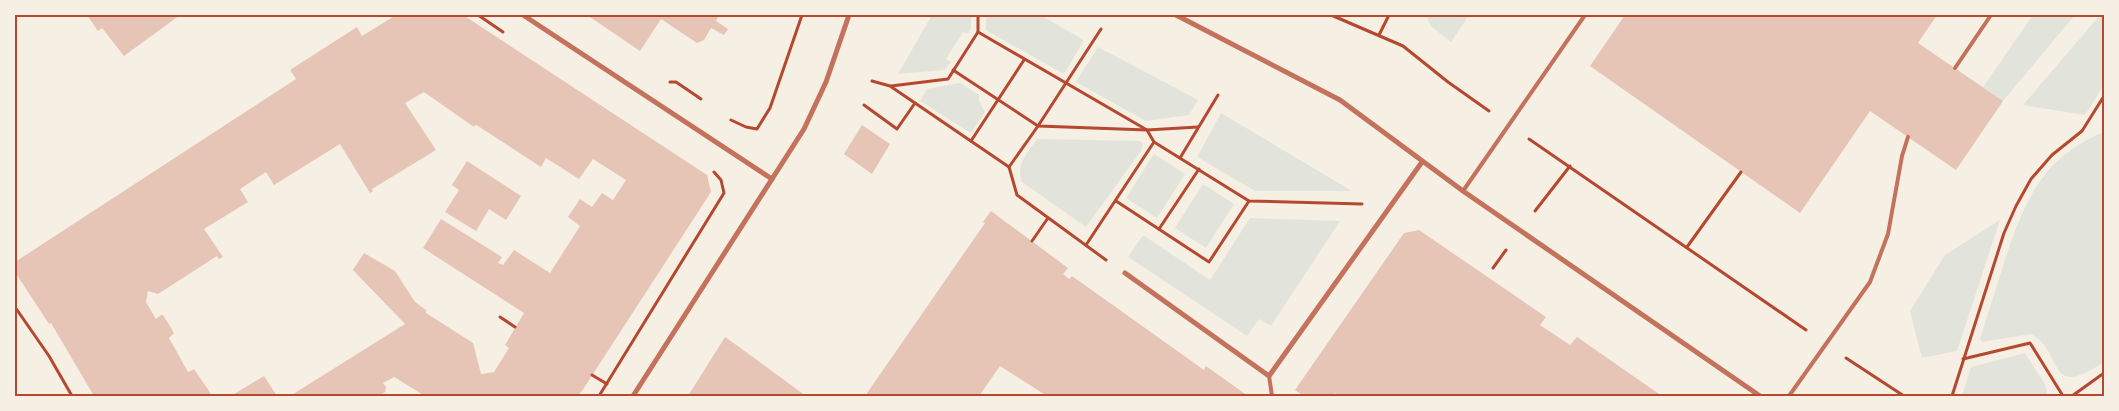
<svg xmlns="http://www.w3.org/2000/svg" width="2119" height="411" font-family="Signika,sans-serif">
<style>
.green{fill:#e2e4dc}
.building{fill:#e6c5b7}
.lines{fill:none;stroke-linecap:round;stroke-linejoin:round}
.path{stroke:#b5482f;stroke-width:3}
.service{stroke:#c5725c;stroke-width:4}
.minor{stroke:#c5725c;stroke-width:5}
.neatline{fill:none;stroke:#b5482f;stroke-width:2}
</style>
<rect width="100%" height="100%" fill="#f6efe4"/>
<g class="green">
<polygon points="932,15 971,15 971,28 968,34 963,32 946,59 951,62 944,70 898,74"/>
<polygon points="986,15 1040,15 1084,40 1064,74 989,32 986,30"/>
<polygon points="1425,15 1469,15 1451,42 1432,27"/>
<polygon points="2033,15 2075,15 2003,101 1983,87"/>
<polygon points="2100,15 2104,15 2104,85 2085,115 2023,105"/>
<polygon points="1098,47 1198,100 1189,115 1146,121 1076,82"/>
<polygon points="960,83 979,95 979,101 985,112 971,133 920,101 927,89"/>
<polygon points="1221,113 1352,191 1255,191 1197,157"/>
<path d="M2104,132V362C2045,401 2066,354 2031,334L1982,342L1980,339C1988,314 1996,288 2004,263C2024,202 2041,158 2104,132Z"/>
<path d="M1037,139L1140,141L1143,143L1141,151L1086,227L1022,182C1015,165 1028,152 1037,139Z"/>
<polygon points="1154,154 1185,174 1157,218 1126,198"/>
<polygon points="1203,184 1234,204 1206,248 1175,228"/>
<polygon points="1250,218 1340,221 1271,326 1259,319 1247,336 1128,257 1143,235 1210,280"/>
<polygon points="2000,220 1957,351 1922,358 1910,311 1945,255"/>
<polygon points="2025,353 2046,386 2047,396 1962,396 1971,367"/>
</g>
<g class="building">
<polygon points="87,15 180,15 124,56 102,28 98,31"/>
<polygon points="396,15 463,15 707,175 711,192 582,391 577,396 425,396 394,377 383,383 386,387 385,392 379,396 290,396 405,324 353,270 364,253 395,271 415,302 426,310 426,313 473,343 481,374 494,372 509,348 505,345 524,313 423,248 441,219 502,257 498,263 503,265 514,250 550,273 580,226 568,217 580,199 592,207 602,193 613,200 626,180 593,159 579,179 546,158 541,167 478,126 475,125 474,127 424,92 405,103 436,150 372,189 373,191 370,193 340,144 274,185 266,172 240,189 248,202 204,229 223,257 219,259 217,256 158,294 148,291 146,302 156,319 161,315 163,315 174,333 169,338 188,372 194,369 211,394 207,396 94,396 51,323 49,324 15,272 15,262 296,79 290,70 357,27 362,36"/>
<polygon points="591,15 719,15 716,21 728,29 724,35 711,28 704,40 697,43 661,19 640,51 590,17"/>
<polygon points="1625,15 1937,15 1918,43 2003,101 1956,170 1870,111 1800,213 1590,66"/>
<polygon points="862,125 890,144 872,174 844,154"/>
<polygon points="467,161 521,196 506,220 489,209 476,231 445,212 459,190 452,185"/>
<polygon points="991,211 1068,268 1063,274 1069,279 1072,276 1204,370 1206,366 1248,396 1047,396 1000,366 979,396 865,396 985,223 983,222"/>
<polygon points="1419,230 1546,317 1540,325 1570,345 1577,337 1662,396 1338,396 1335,393 1333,396 1304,396 1295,390 1404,233"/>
<polygon points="725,337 735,344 806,396 688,396"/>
<polygon points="264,376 277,396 231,396"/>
</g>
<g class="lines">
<g class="path">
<polyline points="478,15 503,32"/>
<polyline points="1331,15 1403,46 1448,82 1489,111"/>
<polyline points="978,32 1147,130 1154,142 1249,201 1362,204"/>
<polyline points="1379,35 1389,15"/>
<polyline points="953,70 1038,126 1147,130 1198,127"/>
<polyline points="872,81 890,86 1009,167 1017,195 1106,260"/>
<polyline points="670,82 676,82 701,99"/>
<polyline points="891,86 948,79 978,32 978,15"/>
<polyline points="864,105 897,129 915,103"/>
<polyline points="731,120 746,127 757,129 770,108 802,15"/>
<polyline points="1529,139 1806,330"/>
<polyline points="971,141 1024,60"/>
<polyline points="1180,158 1218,95"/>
<polyline points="1009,167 1038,126 1101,29"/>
<polyline points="1116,201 1209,262 1249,201"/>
<polyline points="1535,211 1570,166"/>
<polyline points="1159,229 1199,169"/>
<polyline points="1032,241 1048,218"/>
<polyline points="1086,245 1154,142"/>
<polyline points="1687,247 1741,172"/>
<polyline points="1493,268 1506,250"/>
<polyline points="15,307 49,356 72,396"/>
<polyline points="500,317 515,327"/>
<polyline points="1846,358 1904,396"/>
<polyline points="1963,359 2030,343 2063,396"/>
<polyline points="592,375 607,384"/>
<polyline points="599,396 724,193 721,180 714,172"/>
<polyline points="1952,396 2004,233 2016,206 2031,179 2052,155 2082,131 2104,96"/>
<polyline points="2072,396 2104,373"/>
</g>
<g class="service">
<polyline points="1955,68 1991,15"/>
<polyline points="1463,191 1585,15"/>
<polyline points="1269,376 1272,396"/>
<polyline points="1789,396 1870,282 1888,234 1902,156 1908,137"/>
</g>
<g class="minor">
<polyline points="523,15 772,179"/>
<polyline points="1176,15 1340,100 1463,191 1760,396"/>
<polyline points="1125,273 1269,376 1422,162"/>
<polyline points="633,396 804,129 826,82 849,15"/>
</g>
</g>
<rect width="2119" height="411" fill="none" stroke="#f6efe4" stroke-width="32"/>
<rect x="16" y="16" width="2087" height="379" class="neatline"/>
</svg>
